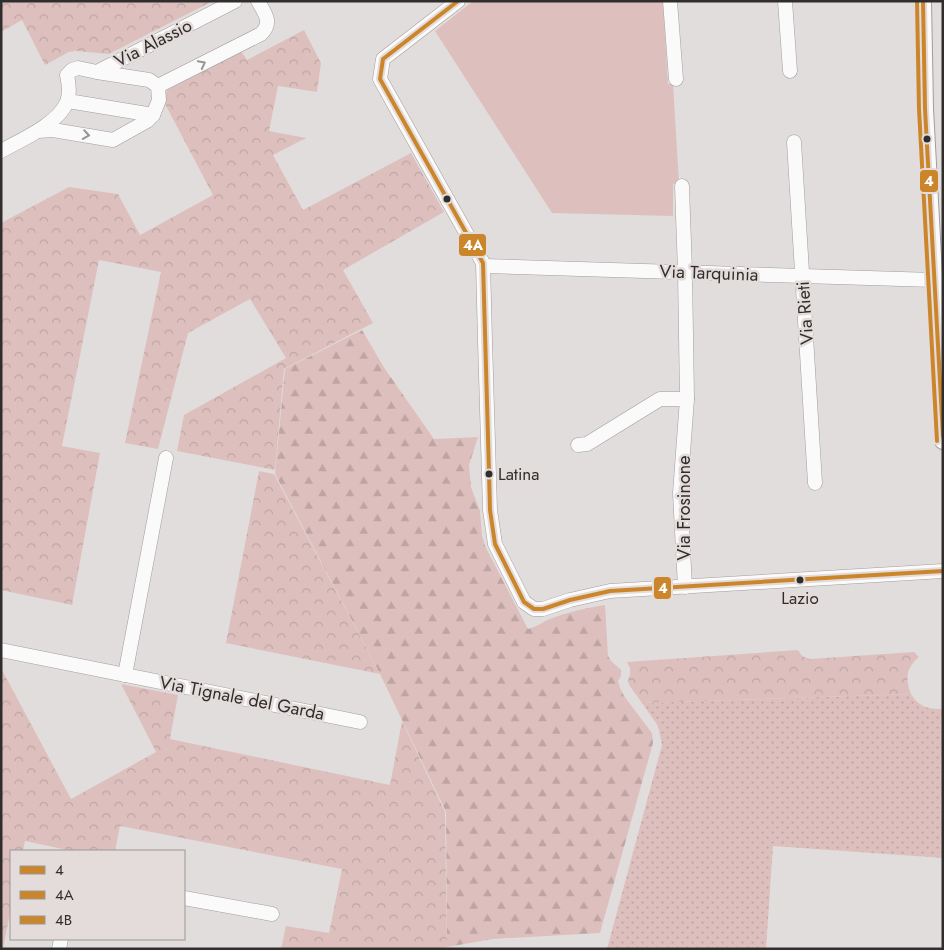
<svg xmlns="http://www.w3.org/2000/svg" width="944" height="950" font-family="Jost,sans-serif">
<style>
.grass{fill:url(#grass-dots)}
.forest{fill:url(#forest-firs)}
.park{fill:url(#park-crowns)}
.pitch{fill:#ddc0be}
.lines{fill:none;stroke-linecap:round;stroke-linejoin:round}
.minor-casing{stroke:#a19d9d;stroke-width:15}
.tertiary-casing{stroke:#a19d9d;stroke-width:18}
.minor{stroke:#fbfafa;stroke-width:14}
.tertiary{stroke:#fbfafa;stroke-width:16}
.bus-1-casing{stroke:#e4dcdb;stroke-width:8}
.bus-2-casing{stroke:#e4dcdb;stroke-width:8}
.bus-3-casing{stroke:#e4dcdb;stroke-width:8}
.bus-1{stroke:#cb862c;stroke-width:4}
.bus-2{stroke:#cb862c;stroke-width:4}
.bus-3{stroke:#cb862c;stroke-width:4}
.oneway{stroke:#969494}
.bus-dot{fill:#302e2d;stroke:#e4dcdb;stroke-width:2}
.labels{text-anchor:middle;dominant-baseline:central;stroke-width:5;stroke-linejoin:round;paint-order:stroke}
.bus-label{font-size:17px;fill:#302e2d;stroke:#e4dcdb;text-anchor:start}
.street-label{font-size:18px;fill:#302e2d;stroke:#e4dcdb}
.line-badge{stroke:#e4dcdb;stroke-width:2}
.badge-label{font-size:14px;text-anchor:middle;font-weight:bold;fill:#fff}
</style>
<defs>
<pattern id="grass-dots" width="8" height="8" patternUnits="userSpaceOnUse" patternTransform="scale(1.25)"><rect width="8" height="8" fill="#ddc0be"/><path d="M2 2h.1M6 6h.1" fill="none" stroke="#bea5a4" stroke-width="1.8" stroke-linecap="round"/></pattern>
<pattern id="forest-firs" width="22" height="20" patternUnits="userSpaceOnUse" patternTransform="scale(1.25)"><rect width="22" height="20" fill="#ddc0be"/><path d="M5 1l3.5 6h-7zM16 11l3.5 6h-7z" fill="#bea5a4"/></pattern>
<pattern id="park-crowns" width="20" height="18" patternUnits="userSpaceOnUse" patternTransform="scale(1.25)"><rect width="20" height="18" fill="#ddc0be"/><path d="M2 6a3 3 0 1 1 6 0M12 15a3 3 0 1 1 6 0" fill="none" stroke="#bea5a4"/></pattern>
</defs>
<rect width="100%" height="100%" fill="#e2dddd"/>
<path class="grass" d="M911,694C919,707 928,709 943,709V858L773,846L766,949H607L662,745L658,726L642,703Z"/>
<path class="forest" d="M362,330L385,369L434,439L478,437L469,465L471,487L480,511L482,536L485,546L528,629C536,627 543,622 550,619C568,612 586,608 605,605L608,656C611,662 616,665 621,670V676L618,681L620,688L624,696L652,733L653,743L600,933L493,939L447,947L446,812L380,674L275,474L285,369Z"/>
<g class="park">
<polygon points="1,1 213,1 109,54 76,51 69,52 45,65 22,20 1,32"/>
<polygon points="304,30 321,63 317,92 278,86 269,131 306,138 273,155 303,210 411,153 444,212 343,270 373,323 284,369 275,470 177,451 184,415 286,358 250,299 188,333 158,449 125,443 161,272 99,260 62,446 100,453 72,605 1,590 1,223 69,187 118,194 140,235 213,195 163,100 167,90 241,51 247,60"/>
<polygon points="259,471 274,474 380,674 226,643"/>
<path d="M798,650L802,656L810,659L914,652L919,657C906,668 905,678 911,694L642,703L629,685L628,680L630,674V668L627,662Z"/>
<polygon points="1,668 71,799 156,752 121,684 178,695 170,739 390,785 402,721 445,812 447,947 443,949 281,949 286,926 329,933 342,869 120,826 115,851 72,851 25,841 23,851 11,851 11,908 3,949 1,949"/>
</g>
<polygon class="pitch" points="473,1 663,1 668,84 673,84 679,183 673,184 673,216 552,213 435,31"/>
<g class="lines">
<defs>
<g id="minor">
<polyline points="458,1 383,59 380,79 483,263 485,341 490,510 495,544 524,602 534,609 543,609 570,600 610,591 943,571"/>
<polyline points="670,1 676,79"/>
<polyline points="785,1 790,71"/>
<polyline points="97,72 149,80 158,86"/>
<path d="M158,86L261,34C273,22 265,14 258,1"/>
<polyline points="68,101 153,115"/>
<polyline points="38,131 53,130 113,140 147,121 153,115 159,100 158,86"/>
<polyline points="794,142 815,483"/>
<path d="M1,151C21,140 58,124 67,102C70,94 69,84 67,75L72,70L78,68L97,72L235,1"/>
<polyline points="682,186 685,272 687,399 680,493 685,587"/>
<polyline points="484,266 934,280"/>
<polyline points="578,445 587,444 660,399 687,399"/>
<polyline points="1,650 360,722"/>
<polyline points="125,675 166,458"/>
<polyline points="184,898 272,914"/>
<polyline points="59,949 61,939"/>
</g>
<polyline id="tertiary" points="923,1 925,109 943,441"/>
</defs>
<use href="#minor" class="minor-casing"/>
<use href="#tertiary" class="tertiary-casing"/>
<use href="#minor" class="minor"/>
<use href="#tertiary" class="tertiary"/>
<defs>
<g id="bus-1">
<polyline points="923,1 925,109 943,436"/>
<polyline points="489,472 490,510 495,544 524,602 534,609 543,609 570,600 610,591 943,571"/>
</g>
<polyline id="bus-2" points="458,1 383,59 380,79 483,263 489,472"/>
<polyline id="bus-3" points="917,1 919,109 937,441"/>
</defs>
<use href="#bus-1" class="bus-1-casing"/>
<use href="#bus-2" class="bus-2-casing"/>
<use href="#bus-3" class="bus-3-casing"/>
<use href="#bus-1" class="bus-1"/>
<use href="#bus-2" class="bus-2"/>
<use href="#bus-3" class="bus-3"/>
</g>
<defs><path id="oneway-chevron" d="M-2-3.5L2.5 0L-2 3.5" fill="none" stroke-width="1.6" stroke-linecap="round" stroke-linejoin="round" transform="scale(1.25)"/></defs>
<g class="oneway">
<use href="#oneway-chevron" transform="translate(202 64) rotate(-27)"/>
<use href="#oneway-chevron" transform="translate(86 135) rotate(9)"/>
</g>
<g class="bus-dot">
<circle cx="927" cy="139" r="4.5"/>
<circle cx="447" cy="199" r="4.5"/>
<circle cx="489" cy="474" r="4.5"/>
<circle cx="800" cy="580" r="4.5"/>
</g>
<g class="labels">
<g class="bus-label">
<text x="498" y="474">Latina</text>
<text x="800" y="598" text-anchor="middle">Lazio</text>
</g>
<g class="street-label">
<text transform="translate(153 43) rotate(-27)">Via Alassio</text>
<text transform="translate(709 273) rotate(2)">Via Tarquinia</text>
<text transform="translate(805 313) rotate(-94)">Via Rieti</text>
<text transform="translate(684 508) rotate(-90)">Via Frosinone</text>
<text transform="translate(242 698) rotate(11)">Via Tignale del Garda</text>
</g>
</g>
<g class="line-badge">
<rect x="919" y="169" width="20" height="24" rx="5" fill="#cb862c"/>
<rect x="458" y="233" width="29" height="24" rx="5" fill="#cb862c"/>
<rect x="653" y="576" width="19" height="24" rx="5" fill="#cb862c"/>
</g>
<g class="badge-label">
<text x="929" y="186">4</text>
<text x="473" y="250">4A</text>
<text x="663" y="593">4</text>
</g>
<rect width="944" height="950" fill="none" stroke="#302e2d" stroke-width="5"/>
<rect x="10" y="850" width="175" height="90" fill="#e4dcdb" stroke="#9c9695"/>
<rect x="20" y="866" width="25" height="8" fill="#cb862c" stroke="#9c9695"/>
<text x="55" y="875" font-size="15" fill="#302e2d">4</text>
<rect x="20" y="891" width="25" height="8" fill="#cb862c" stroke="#9c9695"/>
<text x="55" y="900" font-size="15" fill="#302e2d">4A</text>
<rect x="20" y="916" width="25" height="8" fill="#cb862c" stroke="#9c9695"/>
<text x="55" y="925" font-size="15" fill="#302e2d">4B</text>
</svg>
